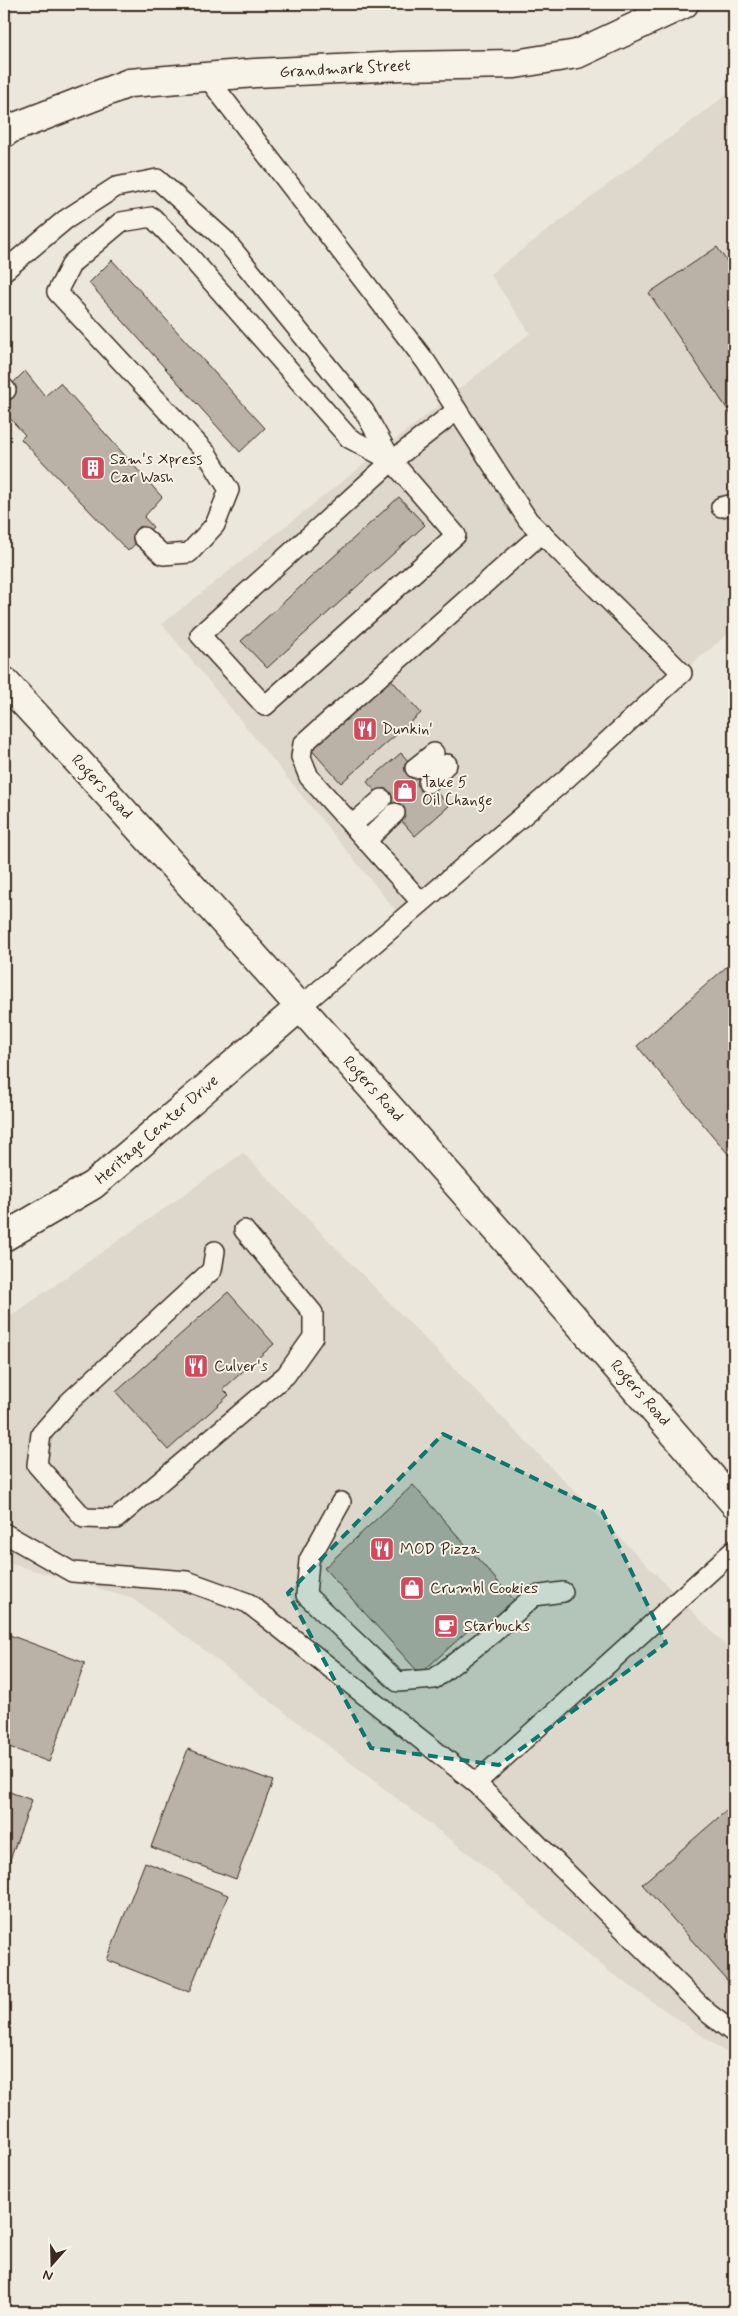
<svg xmlns="http://www.w3.org/2000/svg" width="738" height="2316" font-family="Mynerve,sans-serif">
<style>
.built{fill:#ddd7cc}
.building{fill:#bab2a7;stroke:#3b2a1e}
.lines{fill:none;stroke-linecap:round;stroke-linejoin:round}
.service-casing{stroke:#3b2a1e;stroke-width:22}
.minor-casing{stroke:#3b2a1e;stroke-width:31}
.primary-casing{stroke:#3b2a1e;stroke-width:31}
.service{stroke:#f7f3e8;stroke-width:19}
.minor{stroke:#f7f3e8;stroke-width:28}
.primary{stroke:#f7f3e8;stroke-width:28}
.marked{fill:#0f766e;fill-opacity:0.2;stroke:#0f766e;stroke-width:4;stroke-dasharray:10 6;stroke-linejoin:round}
.labels{text-anchor:middle;dominant-baseline:central;stroke-width:4;stroke-linejoin:round;paint-order:stroke}
.street-label{font-size:16px;fill:#3b2a1e;stroke:#f7f3e8}
.poi-label{font-size:16px;fill:#3b2a1e;stroke:#f7f3e8;text-anchor:start}
</style>
<rect width="100%" height="100%" fill="#ece7dc"/>
<filter id="ink" filterUnits="userSpaceOnUse"><feTurbulence type="fractalNoise" baseFrequency=".02" numOctaves="2"/><feDisplacementMap in="SourceGraphic" scale="10" xChannelSelector="R" yChannelSelector="G"/><feConvolveMatrix kernelMatrix="1 2 1 2 8 2 1 2 1" color-interpolation-filters="sRGB"/></filter>
<g filter="url(#ink)">
<g class="built">
<polygon points="734,89 734,629 396,911 162,624 530,333 490,274"/>
<polygon points="243,1153 734,1654 734,2058 611,1973 473,1857 196,1644 130,1597 4,1562 4,1321"/>
</g>
<g class="building">
<polygon points="717,247 734,272 734,419 649,293"/>
<polygon points="112,260 265,428 240,452 89,283"/>
<polygon points="25,371 45,396 60,383 162,497 144,517 153,527 128,551 21,439 25,435 4,412 4,392"/>
<polygon points="399,497 425,525 267,668 241,641"/>
<polygon points="388,676 421,713 341,783 308,746"/>
<polygon points="401,753 449,806 415,836 367,782"/>
<polygon points="734,960 734,1161 637,1046"/>
<polygon points="228,1292 274,1344 223,1389 229,1395 168,1450 116,1392"/>
<polygon points="413,1485 515,1601 479,1633 472,1627 420,1674 324,1568"/>
<polygon points="4,1633 85,1663 49,1762 4,1745"/>
<polygon points="188,1749 273,1781 236,1879 151,1847"/>
<polygon points="4,1790 32,1800 4,1876"/>
<polygon points="734,1804 734,1988 642,1884"/>
<polygon points="145,1862 228,1895 189,1992 107,1960"/>
</g>
<g class="lines">
<defs>
<g id="service">
<polyline points="207,77 426,362 528,520 682,673 566,779 300,1007"/>
<polyline points="4,271 65,220 116,187 157,179 225,240 364,411 392,461 456,535 265,706 200,635 392,461 457,410"/>
<polyline points="4,388 6,390"/>
<polyline points="721,507 734,504"/>
<polyline points="143,537 163,555 189,553 215,525 229,490 207,454 57,292 72,263 121,222 152,217 184,250 349,438 392,461"/>
<polyline points="415,768 434,753"/>
<polyline points="428,783 447,764"/>
<polyline points="352,825 382,799"/>
<polyline points="366,841 395,813"/>
<polyline points="421,902 309,777 301,757 303,744 542,533"/>
<polyline points="215,1251 212,1270 69,1402 41,1434 37,1465 84,1518 116,1519 286,1375 313,1337 313,1313 244,1230"/>
<polyline points="341,1502 309,1560 306,1595 398,1682 434,1679 493,1633 534,1596 563,1592"/>
<polyline points="4,1533 72,1572 187,1581 248,1603 476,1783 734,1550"/>
<polyline points="476,1783 708,2013 734,2033"/>
</g>
<g id="minor">
<polyline points="4,133 10,129 129,83 255,73 401,66 515,64 577,54 684,4"/>
<polyline points="4,1237 93,1185 300,1007"/>
</g>
<path id="primary" d="M4,681C253,950 495,1225 734,1503"/>
</defs>
<use href="#service" class="service-casing"/>
<use href="#minor" class="minor-casing"/>
<use href="#primary" class="primary-casing"/>
<use href="#service" class="service"/>
<use href="#minor" class="minor"/>
<use href="#primary" class="primary"/>
</g>
</g>
<path class="marked" d="M443,1434L602,1511L666,1643L499,1765L371,1748L288,1593Z"/>
<defs>
<symbol id="building-square" viewBox="-11 -11 22 22"><rect x="-9" y="-9" width="18" height="18" rx="4" fill="#d1495b" stroke="#f7f3e8"/><path d="M-4-6H4V6H1V3H-1V6H-4ZM-2.5-4.3h1.7v1.8h-1.7ZM.8-4.3h1.7v1.8H.8ZM-2.5-1h1.7V.8h-1.7ZM.8-1h1.7V.8H.8Z" fill="#fff"/></symbol>
<symbol id="restaurant-square" viewBox="-11 -11 22 22"><rect x="-9" y="-9" width="18" height="18" rx="4" fill="#d1495b" stroke="#f7f3e8"/><path d="M-5-6h1v4h1v-4h1v4h1v-4h1v5L-1.5 .5V6h-2V.5L-5-1ZM5-6V6H3V1.5H1.5Q1.5-4 5-6Z" fill="#fff"/></symbol>
<symbol id="shop-square" viewBox="-11 -11 22 22"><rect x="-9" y="-9" width="18" height="18" rx="4" fill="#d1495b" stroke="#f7f3e8"/><path d="M-5-2.5h2.3a2.7 3.5 0 0 1 5.4 0H5L5.5 6h-11ZM-1.5-2.5h3a1.5 2.3 0 0 0-3 0Z" fill="#fff"/></symbol>
<symbol id="cafe-square" viewBox="-11 -11 22 22"><rect x="-9" y="-9" width="18" height="18" rx="4" fill="#d1495b" stroke="#f7f3e8"/><path d="M-5.5-4.5H6V0H3Q3 3.5 0 3.5H-2.5Q-5.5 3.5-5.5 0ZM3-3.2v2h1.7v-2ZM-6 4.5H4V6H-6Z" fill="#fff"/></symbol>
</defs>
<g fill-rule="evenodd">
<use href="#building-square" x="79" y="454" width="28" height="28"/>
<use href="#restaurant-square" x="351" y="715" width="28" height="28"/>
<use href="#shop-square" x="391" y="777" width="28" height="28"/>
<use href="#restaurant-square" x="182" y="1352" width="28" height="28"/>
<use href="#restaurant-square" x="368" y="1535" width="28" height="28"/>
<use href="#shop-square" x="398" y="1574" width="28" height="28"/>
<use href="#cafe-square" x="432" y="1612" width="28" height="28"/>
</g>
<g class="labels">
<g class="street-label">
<text transform="translate(345 69) rotate(-3)">Grandmark Street</text>
<text transform="translate(102 787) rotate(47)">Rogers Road</text>
<text transform="translate(373 1089) rotate(48)">Rogers Road</text>
<text transform="translate(157 1130) rotate(-41)">Heritage Center Drive</text>
<text transform="translate(640 1393) rotate(49)">Rogers Road</text>
</g>
<g class="poi-label">
<text x="110" y="459">Sam's Xpress<tspan x="110" dy="18">Car Wash</tspan></text>
<text x="382" y="729">Dunkin'</text>
<text x="422" y="782">Take 5<tspan x="422" dy="18">Oil Change</tspan></text>
<text x="214" y="1366">Culver's</text>
<text x="400" y="1549">MOD Pizza</text>
<text x="430" y="1588">Crumbl Cookies</text>
<text x="464" y="1626">Starbucks</text>
</g>
</g>
<rect width="738" height="2316" fill="none" stroke="#f7f3e8" stroke-width="20"/>
<rect x="10" y="10" width="718" height="2296" fill="none" stroke="#3b2a1e" stroke-width="2" filter="url(#ink)"/>
<g transform="translate(52 2264) rotate(200)" stroke="#f7f3e8" stroke-width="4" paint-order="stroke">
<path d="M0-4L9 19L0 12L-9 19Z" fill="#3b2a1e"/>
<text y="-8" font-size="14" font-weight="bold" text-anchor="middle" fill="#3b2a1e">N</text>
</g>
</svg>
